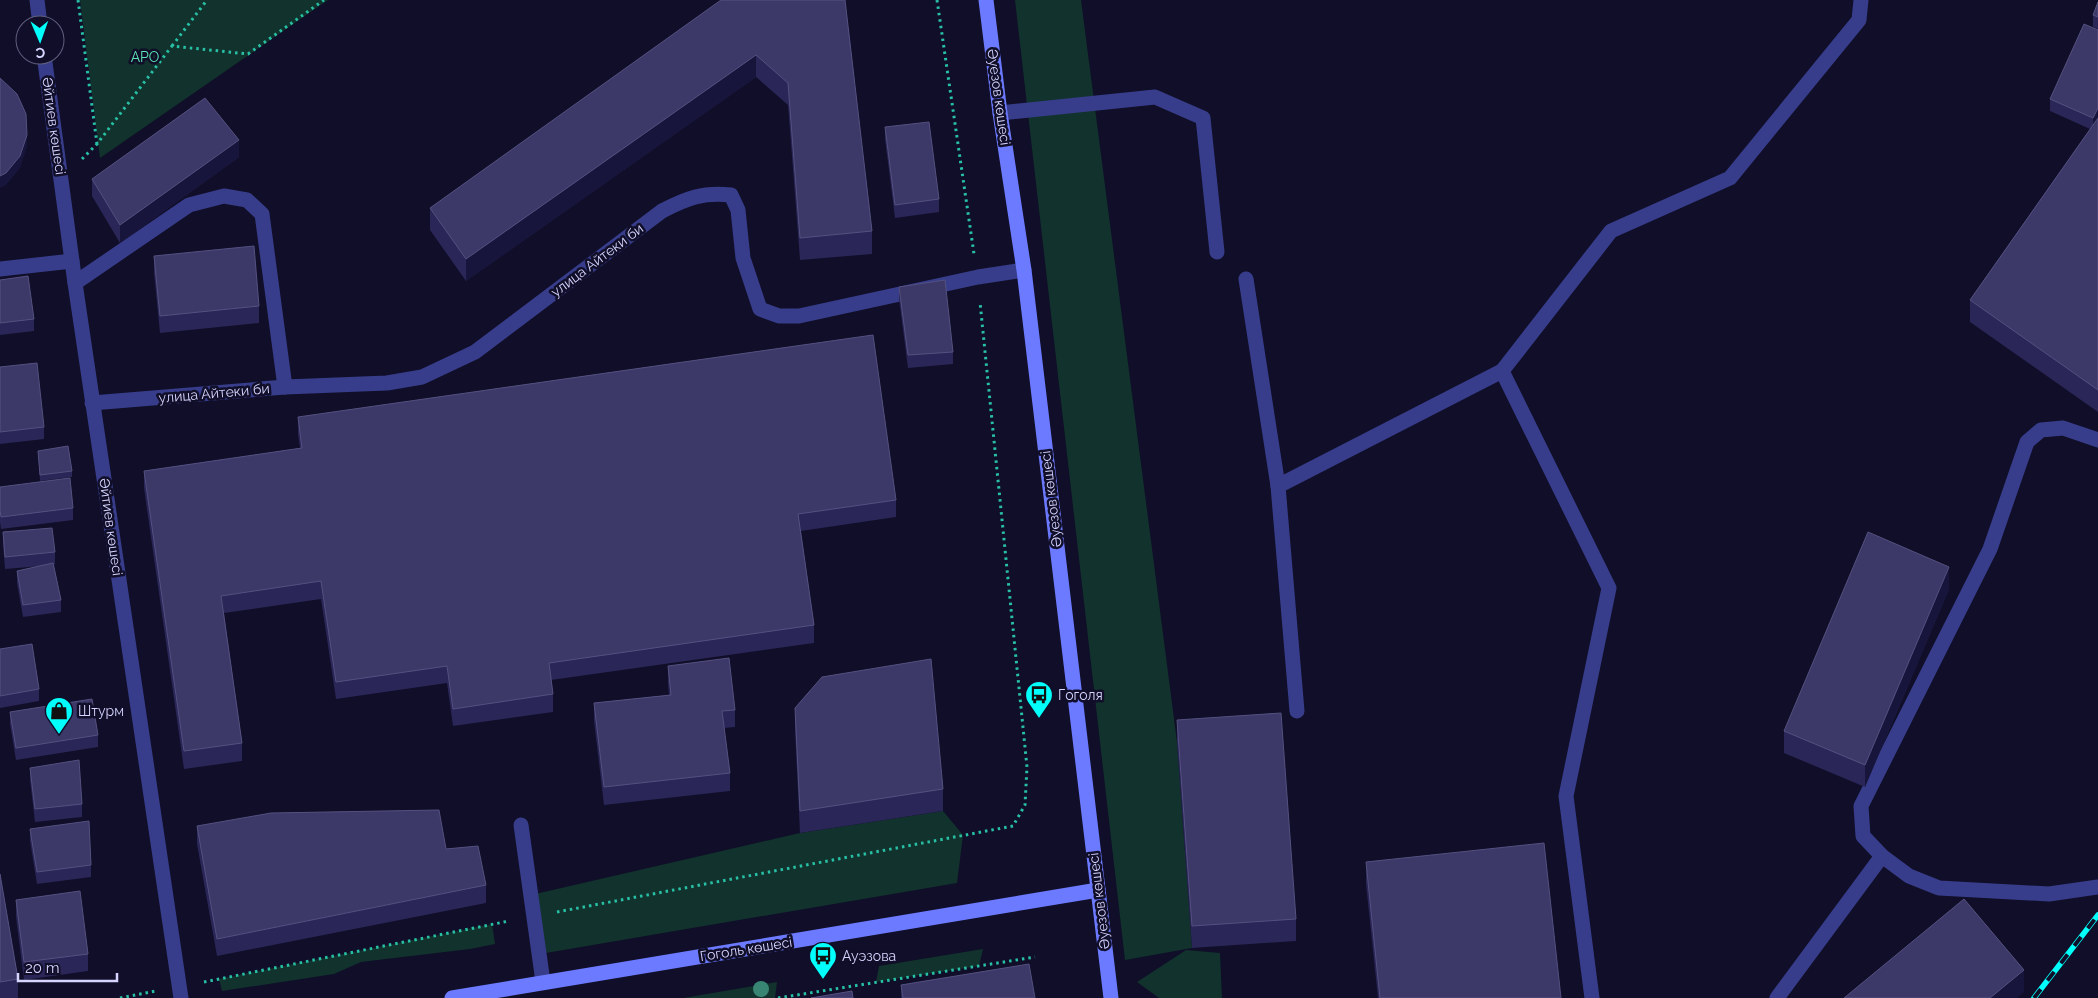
<svg xmlns="http://www.w3.org/2000/svg" width="2098" height="998" font-family="Raleway,sans-serif">
<style>
.green{fill:#11322d}
.lines{fill:none;stroke-linecap:round;stroke-linejoin:round}
.path{stroke:#28c0a5;stroke-width:3;stroke-dasharray:2.5 4;stroke-linecap:butt}
.lane{stroke:#373d8a;stroke-width:15}
.street{stroke:#373d8a;stroke-width:15}
.secondary{stroke:#6c7aff;stroke-width:15}
.rail-casing{stroke:#01fffb;stroke-width:5.5}
.rail{stroke:#100e28;stroke-width:4;stroke-dasharray:11;stroke-linecap:butt}
.tree{fill:#398574}
.wall{fill:#2a2657}
.shaded-wall{fill:#18153c}
.building{fill:#3c3969;stroke:#545180}
.labels{text-anchor:middle;dominant-baseline:central;stroke-width:5;stroke-linejoin:round;paint-order:stroke}
.park-label{font-size:14px;fill:#5ae7b3;stroke:#100e28}
.street-label{font-size:14px;fill:#d5d5ff;stroke:#100e28}
.poi-label{font-size:14px;fill:#d5d5ff;stroke:#100e28;text-anchor:start}
</style>
<rect width="100%" height="100%" fill="#100e28"/>
<g class="green">
<polygon points="80,0 328,0 100,158"/>
<polygon points="1015,0 1081,0 1177,742 1192,948 1125,960"/>
<polygon points="943,811 963,835 957,883 540,954 531,895 800,833"/>
<polygon points="492,924 495,944 470,949 361,962 334,974 222,991 219,979"/>
<polygon points="983,949 979,966 876,982 879,966"/>
<polygon points="1186,950 1220,953 1222,998 1159,998 1137,982"/>
<polygon points="777,982 775,998 683,998"/>
</g>
<g class="lines">
<g class="path">
<polyline points="78,0 97,144"/>
<polyline points="937,0 974,254"/>
<polyline points="172,46 207,0"/>
<polyline points="82,159 97,144 172,46 248,54 324,0"/>
<polyline points="557,912 1013,826 1025,805 1027,767 980,302"/>
<polyline points="204,982 509,921"/>
<polyline points="120,998 156,991"/>
<polyline points="778,998 1035,957"/>
</g>
<g class="lane">
<polyline points="1000,113 1155,97 1203,118 1217,252"/>
<polyline points="1246,279 1278,486"/>
<polyline points="75,283 189,205 224,196 247,200 262,214 285,387"/>
<path d="M92,403L285,387L387,383L422,377L475,352L662,211C687,198 703,192 731,195L738,210L743,258L760,309L779,316H799L978,277L1024,270"/>
<polyline points="2098,440 2063,428 2041,430 2027,442 1990,549 1861,806 1863,836 1882,856 1909,876 1939,888 2049,894 2098,887"/>
<polyline points="1297,711 1278,486 1502,371"/>
<polyline points="521,825 543,982"/>
<polyline points="1592,998 1566,796 1609,588 1502,371 1611,231 1730,178 1859,20 1861,0"/>
<polyline points="1777,998 1882,856"/>
</g>
<g class="street">
<polyline points="37,0 40,25"/>
<polyline points="44,55 75,283 181,998"/>
<polyline points="0,269 72,261"/>
</g>
<g class="secondary">
<polyline points="986,0 1000,113 1024,270 1111,998"/>
<polyline points="452,998 1098,890"/>
</g>
<defs>
<polyline id="rail" points="2034,998 2098,915"/>
</defs>
<use href="#rail" class="rail-casing"/>
<use href="#rail" class="rail"/>
</g>
<circle class="tree" cx="761" cy="989" r="8"/>
<g class="wall">
<polygon points="845,0 872,231 872,254 800,260 788,105 756,77 466,281 430,230 430,208"/>
<polygon points="2098,2 2098,29 2093,27 2093,15"/>
<polygon points="2098,30 2098,412 1970,322 1970,300 2090,129 2050,111 2050,99"/>
<polygon points="885,127 939,199 939,212 895,218 885,139"/>
<polygon points="239,157 120,243 92,196 92,179"/>
<polygon points="154,256 259,306 259,323 160,333 154,273"/>
<polygon points="0,280 34,319 34,331 0,335"/>
<polygon points="899,287 953,352 953,364 908,368 899,299"/>
<polygon points="0,367 44,427 44,439 0,444"/>
<polygon points="298,417 896,500 896,517 801,531 814,625 814,643 551,680 553,694 553,712 453,726 447,683 336,699 321,599 224,613 242,743 242,761 184,769 144,488 144,471 300,448 298,434"/>
<polygon points="38,451 72,471 72,477 40,481"/>
<polygon points="0,487 73,508 73,520 1,529 0,522"/>
<polygon points="3,532 55,552 55,564 54,565 61,600 61,612 23,617 17,583 17,571 42,566 5,569 3,544"/>
<polygon points="1949,589 1865,787 1784,753 1784,731"/>
<polygon points="0,649 39,689 39,701 0,708"/>
<polygon points="668,666 735,710 735,727 724,728 730,773 730,791 604,805 594,721 594,703 669,695 668,683"/>
<polygon points="795,708 943,789 943,811 800,833 795,730"/>
<polygon points="10,712 98,735 98,747 16,760 10,724"/>
<polygon points="1177,720 1296,919 1296,941 1192,948 1177,742"/>
<polygon points="30,768 82,804 82,817 35,822 30,780"/>
<polygon points="197,826 446,849 486,885 486,903 217,956 197,844"/>
<polygon points="30,829 91,865 91,877 37,884 30,841"/>
<polygon points="1366,862 1561,998 1378,998 1366,884"/>
<polygon points="0,874 18,979 18,998 0,998"/>
<polygon points="16,900 88,954 88,971 24,980 16,917"/>
<polygon points="901,985 1035,998 901,998"/>
</g>
<g class="shaded-wall">
<polygon points="756,55 756,77 466,281 466,259"/>
<polygon points="2098,108 2098,120 2093,130 2093,118"/>
<polygon points="27,135 27,147 20,168 6,185 0,188 0,176"/>
<polygon points="239,140 239,157 120,243 120,225"/>
<polygon points="1949,567 1949,589 1865,787 1865,765"/>
<polygon points="2024,970 2024,992 2017,998 1990,998"/>
</g>
<g class="building">
<polygon points="721,0 845,0 872,231 800,238 788,83 756,55 466,259 430,208"/>
<polygon points="2098,2 2098,17 2093,15"/>
<polygon points="2084,24 2098,30 2098,108 2093,118 2050,99"/>
<polygon points="0,78 17,94 26,114 27,135 20,156 6,173 0,176"/>
<polygon points="205,98 239,140 120,225 92,179"/>
<polygon points="2098,118 2098,390 1970,300"/>
<polygon points="929,122 939,199 895,205 885,127"/>
<polygon points="254,246 259,306 160,316 154,256"/>
<polygon points="28,276 34,319 0,323 0,280"/>
<polygon points="945,280 953,352 908,355 899,287"/>
<polygon points="873,335 896,500 798,514 814,625 549,663 553,694 453,709 447,666 336,682 321,581 221,596 242,743 184,751 144,471 302,448 298,417"/>
<polygon points="37,363 44,427 0,432 0,367"/>
<polygon points="68,446 72,471 40,475 38,451"/>
<polygon points="70,478 73,508 1,517 0,510 0,487"/>
<polygon points="52,528 55,552 5,557 3,532"/>
<polygon points="1868,532 1949,567 1865,765 1784,731"/>
<polygon points="53,563 61,600 23,605 17,571"/>
<polygon points="32,644 39,689 0,696 0,649"/>
<polygon points="729,658 735,710 722,711 730,773 604,787 594,703 671,695 668,666"/>
<polygon points="931,659 943,789 800,811 795,708 822,677"/>
<polygon points="92,699 98,735 16,748 10,712"/>
<polygon points="1281,713 1296,919 1192,926 1177,720"/>
<polygon points="79,760 82,804 35,809 30,768"/>
<polygon points="439,810 446,849 478,846 486,885 217,939 197,826 271,813"/>
<polygon points="89,821 91,865 37,872 30,829"/>
<polygon points="1544,843 1561,998 1380,998 1366,862"/>
<polygon points="0,874 18,979 0,982"/>
<polygon points="80,891 88,954 24,962 16,900"/>
<polygon points="1964,899 2024,970 1990,998 1844,998"/>
<polygon points="1029,964 1035,998 903,998 901,985"/>
<polygon points="852,991 853,998 811,998"/>
</g>
<defs>
<symbol id="bus-pin" viewBox="-11 -11 22 30"><path d="M0 17L-7.5 6A9.5 9.5 0 1 1 7.5 6Z" fill="#01fffb" stroke="#100e28"/><path d="M-5-6H5V4H4V6H2V4H-2V6H-4V4H-5ZM-3.5-4V0h7V-4ZM-3.5 1.2v1.5H-2V1.2ZM2 1.2v1.5H3.5V1.2Z" fill="#111"/></symbol>
<symbol id="shop-pin" viewBox="-11 -11 22 30"><path d="M0 17L-7.5 6A9.5 9.5 0 1 1 7.5 6Z" fill="#01fffb" stroke="#100e28"/><path d="M-5-2.5h2.3a2.7 3.5 0 0 1 5.4 0H5L5.5 6h-11ZM-1.5-2.5h3a1.5 2.3 0 0 0-3 0Z" fill="#111"/></symbol>
</defs>
<g fill-rule="evenodd">
<use href="#bus-pin" x="1023" y="679" width="32" height="43"/>
<use href="#shop-pin" x="43" y="695" width="32" height="43"/>
<use href="#bus-pin" x="807" y="940" width="32" height="43"/>
</g>
<g class="labels">
<g class="park-label">
<text x="145" y="57">АРО</text>
</g>
<g class="street-label">
<text transform="translate(999 97) rotate(82)">Әуезов көшесі</text>
<text transform="translate(54 126) rotate(82)">Әйтиев көшесі</text>
<text transform="translate(597 260) rotate(-37)">улица Айтеки би</text>
<text transform="translate(214 393) rotate(-5)">улица Айтеки би</text>
<text transform="translate(1051 499) rotate(-97)">Әуезов көшесі</text>
<text transform="translate(111 527) rotate(82)">Әйтиев көшесі</text>
<text transform="translate(1099 901) rotate(-97)">Әуезов көшесі</text>
<text transform="translate(746 949) rotate(-9)">Гоголь көшесі</text>
</g>
<g class="poi-label">
<text x="1058" y="695">Гоголя</text>
<text x="78" y="711">Штурм</text>
<text x="842" y="956">Ауэзова</text>
</g>
</g>
<g transform="translate(40 40) rotate(178)"><circle r="24" fill="#100e28" stroke="#5f5e7e"/>
<path d="M0-4L9 19L0 12L-9 19Z" fill="#01fffb"/>
<text y="-8" font-size="14" font-weight="bold" text-anchor="middle" fill="#d5d5ff">С</text>
</g>
<path d="M18 973v8h99v-8" fill="none" stroke="#d5d5ff" stroke-width="2.5"/>
<text x="25" y="973" font-size="15" fill="#d5d5ff" stroke="#100e28" stroke-width="4" paint-order="stroke">20 m</text>
</svg>
